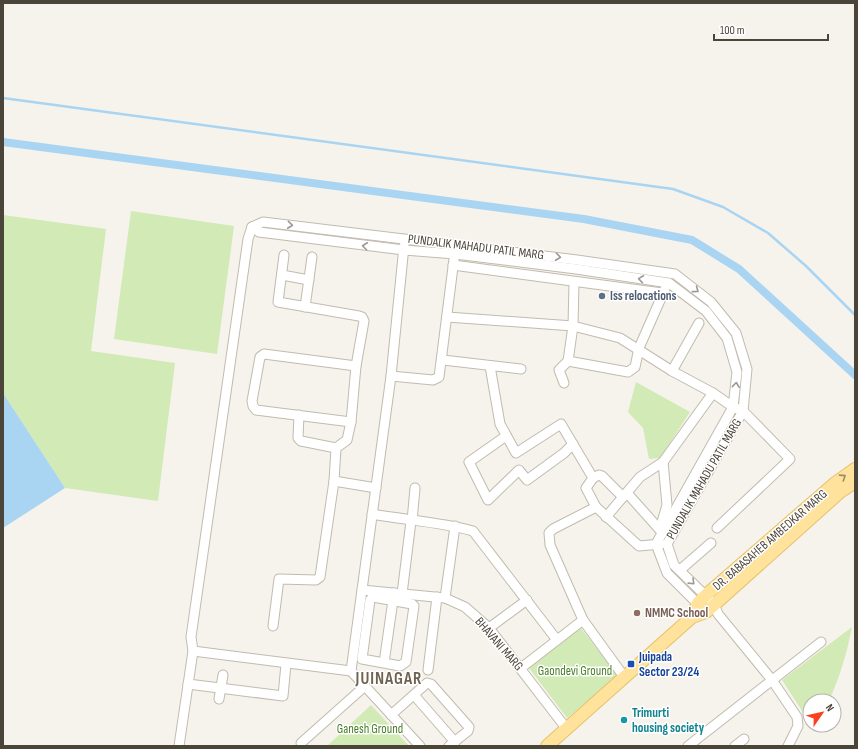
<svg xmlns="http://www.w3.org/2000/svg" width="858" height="749" font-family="'Sofia Sans Condensed',sans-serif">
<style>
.green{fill:#d2eab5}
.water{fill:#a9d4f2}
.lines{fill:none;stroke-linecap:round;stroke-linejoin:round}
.stream{stroke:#a9d4f2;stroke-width:2.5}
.canal{stroke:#a9d4f2;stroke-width:8}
.minor-casing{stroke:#c2bbae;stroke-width:11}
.major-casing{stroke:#e6c16a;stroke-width:14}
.minor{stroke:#fff;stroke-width:9}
.major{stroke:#ffe39c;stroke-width:12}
.oneway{stroke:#9c9892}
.oneway2{stroke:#9c8c66}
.service-dot{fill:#5c6f8a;stroke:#fff;stroke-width:1.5}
.education-dot{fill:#8d6e63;stroke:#fff;stroke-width:1.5}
.transit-dot{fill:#1a4fb4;stroke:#fff;stroke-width:1.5}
.culture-dot{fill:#0f9aa8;stroke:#fff;stroke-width:1.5}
.labels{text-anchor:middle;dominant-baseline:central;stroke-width:3;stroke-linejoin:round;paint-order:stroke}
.street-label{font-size:13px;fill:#4b4439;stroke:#fff}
.service-label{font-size:13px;font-weight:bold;fill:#4e5e75;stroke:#fff;text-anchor:start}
.education-label{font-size:13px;font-weight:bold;fill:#785e54;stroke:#fff;text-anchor:start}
.transit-label{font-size:13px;font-weight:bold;fill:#164399;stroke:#fff;text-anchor:start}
.park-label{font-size:13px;fill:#4a7f2a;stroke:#fff}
.culture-label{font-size:13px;font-weight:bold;fill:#0d838f;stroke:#fff;text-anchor:start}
.district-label{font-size:17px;font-weight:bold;letter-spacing:1px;fill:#6e6250;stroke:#fff}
</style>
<rect width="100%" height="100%" fill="#f6f3ec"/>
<g class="green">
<polygon points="131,211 234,226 217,354 114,339"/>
<polygon points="3,215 106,229 91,351 175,363 158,501 65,488 3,393"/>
<polygon points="636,382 690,412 660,458 649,459 643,428 628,412"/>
<polygon points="580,627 618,676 567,718 529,668"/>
<path d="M852,627C847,653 840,676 829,701H810V723L782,680Z"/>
<polygon points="371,705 409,746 327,746"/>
</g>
<polygon class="water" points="3,393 65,488 3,528"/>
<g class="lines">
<polyline class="stream" points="3,98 673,189 723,207 768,233 806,266 855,315"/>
<polyline class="canal" points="3,142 584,219 692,240 739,269 855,375"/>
<defs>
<g id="minor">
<polyline points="252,227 263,222 577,260 675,274 711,302 736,333 747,369 743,411 667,544 674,565 714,604 718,614 772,680 797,717 798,726 788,746"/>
<polyline points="252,227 259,232 404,250 455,254 576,269 669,283 706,311 727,338 737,372 733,407 656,544 667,573 702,608"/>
<polyline points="404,246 391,376 351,671 420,746"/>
<polyline points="284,255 278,302 359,316 362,317 364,321 356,366 351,422 347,440 336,448 334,481 376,488"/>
<polyline points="453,265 662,293"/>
<polyline points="282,275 309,280"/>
<polyline points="305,307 312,257"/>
<polyline points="447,317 573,326 620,338 672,371 713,393 733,407 743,411 790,459 717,528"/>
<polyline points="443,360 521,369"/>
<polyline points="568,361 628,372 635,367 639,348 665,289"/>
<polyline points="490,366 500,424 516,453 561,424 593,478 586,488 596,507"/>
<polyline points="672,371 699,323"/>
<polyline points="391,376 433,380 439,377 454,259"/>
<polyline points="564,383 559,370 568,361 573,326 574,282"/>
<polyline points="299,415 298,438 301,441 336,448"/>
<polyline points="351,422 256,410 253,406 252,401 260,357 264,354 356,366"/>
<polyline points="506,436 469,462 488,500 519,470 527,480 564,453 573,444"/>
<polyline points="593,478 599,475 602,476 623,497"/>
<polyline points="627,493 660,530"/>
<path d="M372,514C406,520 441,522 473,531L557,640"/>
<polyline points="606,517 640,477 663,462 713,393"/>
<polyline points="412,521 415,488"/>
<polyline points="660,529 667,505 663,462"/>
<polyline points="680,570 711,543"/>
<polyline points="362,590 445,598 465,607 489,628 566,728"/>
<polyline points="402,594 411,521"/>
<polyline points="445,598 455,526"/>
<polyline points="273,626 279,579 316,580 320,577 334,481"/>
<polyline points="489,628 527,600"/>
<polyline points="193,651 351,671"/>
<polyline points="384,663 400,666 406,662 414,606 412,604 373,597 370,600 362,659 384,663 394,593"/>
<polyline points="521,668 583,620"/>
<polyline points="428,670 437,597"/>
<polyline points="625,678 583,620 550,545 549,533 553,529 596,507 639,546 661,544"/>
<polyline points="188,684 283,696 286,664"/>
<polyline points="414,695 455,742"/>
<polyline points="219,699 223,675"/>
<polyline points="391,715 427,683 431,684 469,727 468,731 449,746"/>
<polyline points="301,743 365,686"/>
<polyline points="179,746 193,651 191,637 248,239 252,227"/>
<polyline points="688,746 821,642"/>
<polyline points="735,746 744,739"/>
</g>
<g id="major">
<polyline points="692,617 698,603 706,595 834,484 855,469"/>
<polyline points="547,746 692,617 706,612 840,492 855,482"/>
</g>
</defs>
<use href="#minor" class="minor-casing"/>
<use href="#major" class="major-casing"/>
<use href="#minor" class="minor"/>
<use href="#major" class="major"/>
</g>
<defs><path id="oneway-chevron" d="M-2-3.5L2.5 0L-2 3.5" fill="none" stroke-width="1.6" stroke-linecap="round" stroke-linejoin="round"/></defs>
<g class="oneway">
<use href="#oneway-chevron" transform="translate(290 225) rotate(6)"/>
<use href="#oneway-chevron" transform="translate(365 246) rotate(-173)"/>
<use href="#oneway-chevron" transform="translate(558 257) rotate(7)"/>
<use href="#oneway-chevron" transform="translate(641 279) rotate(-172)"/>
<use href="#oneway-chevron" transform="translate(696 290) rotate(37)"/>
<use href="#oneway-chevron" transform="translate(736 385) rotate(-84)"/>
<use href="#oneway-chevron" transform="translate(692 582) rotate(44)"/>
</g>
<use class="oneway2" href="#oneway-chevron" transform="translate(843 477) rotate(-33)"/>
<circle class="service-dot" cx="602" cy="296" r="4"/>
<circle class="education-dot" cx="637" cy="613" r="4"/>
<rect class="transit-dot" x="627" y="660" width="8" height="8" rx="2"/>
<circle class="culture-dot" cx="624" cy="720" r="4"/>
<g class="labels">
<g class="street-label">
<text transform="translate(476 247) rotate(7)">PUNDALIK MAHADU PATIL MARG</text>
<text transform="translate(704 479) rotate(-60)">PUNDALIK MAHADU PATIL MARG</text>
<text transform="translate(770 540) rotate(-41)">DR. BABASAHEB AMBEDKAR MARG</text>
<text transform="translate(499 644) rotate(49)">BHAVANI MARG</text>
</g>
<g class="service-label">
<text x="610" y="296">Iss relocations</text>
</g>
<g class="education-label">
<text x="645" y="613">NMMC School</text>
</g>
<g class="transit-label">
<text x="639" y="657">Juipada<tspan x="639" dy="15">Sector 23/24</tspan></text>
</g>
<g class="park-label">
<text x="575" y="671">Gaondevi Ground</text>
<text x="370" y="729">Ganesh Ground</text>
</g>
<g class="culture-label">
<text x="632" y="713">Trimurti<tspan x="632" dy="15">housing society</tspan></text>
</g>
<g class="district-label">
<text x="389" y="679">JUINAGAR</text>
</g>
</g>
<rect width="858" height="749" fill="none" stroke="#4b4439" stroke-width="8"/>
<g transform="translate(822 713) rotate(56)"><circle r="19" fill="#ffffff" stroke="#b7b4b0"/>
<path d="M0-3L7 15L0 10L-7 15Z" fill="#fc3f1d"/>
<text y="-6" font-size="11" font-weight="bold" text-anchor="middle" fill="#4b4439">N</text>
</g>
<path d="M714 34v6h114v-6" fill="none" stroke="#4b4439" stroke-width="2"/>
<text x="720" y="34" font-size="12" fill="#4b4439" stroke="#ffffff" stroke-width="3" paint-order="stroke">100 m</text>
</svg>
